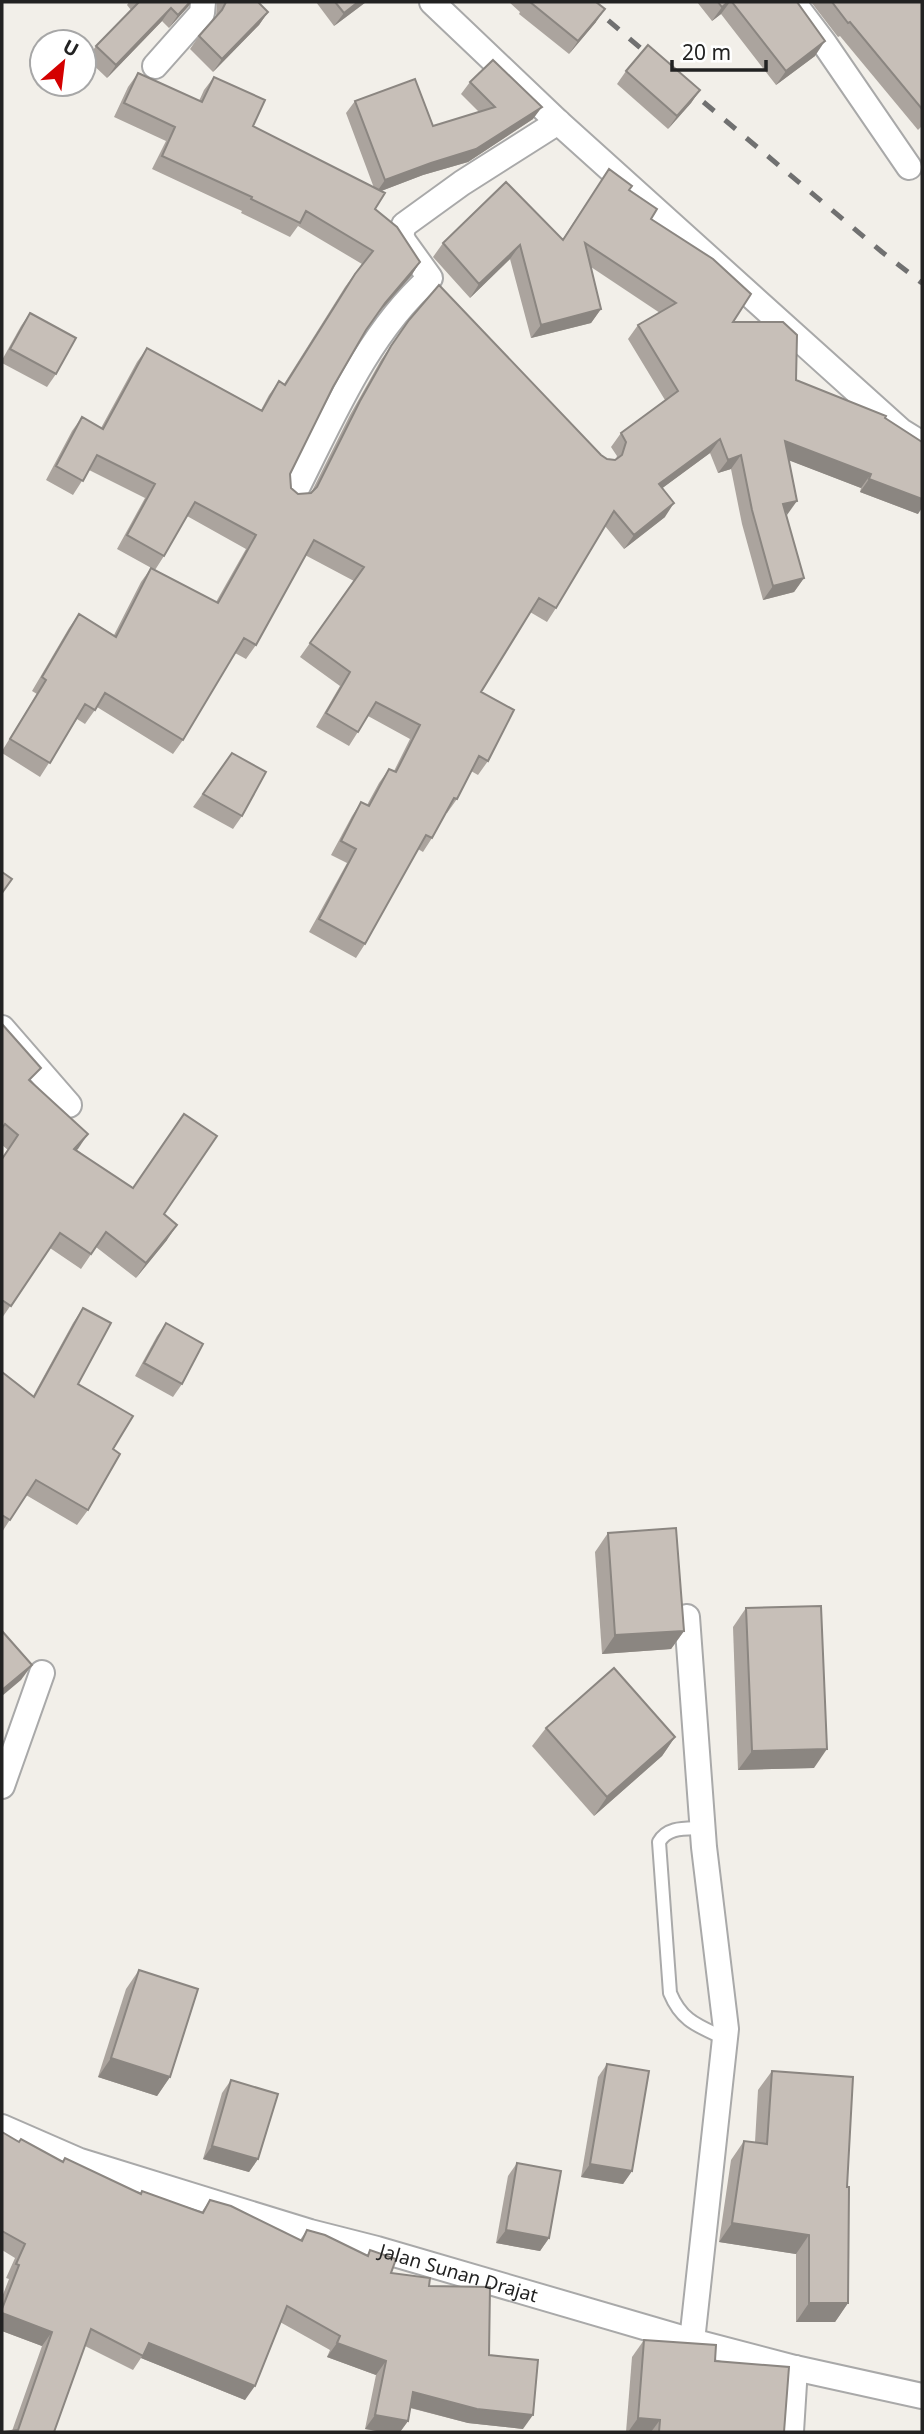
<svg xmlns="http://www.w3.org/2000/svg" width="924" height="2434" font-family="'Noto Sans',sans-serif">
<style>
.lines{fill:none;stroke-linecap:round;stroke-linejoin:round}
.service-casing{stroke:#a9a9a9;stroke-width:16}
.minor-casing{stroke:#a9a9a9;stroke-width:28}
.service{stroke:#fff;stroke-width:12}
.minor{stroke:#fff;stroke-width:24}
.rail{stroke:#707070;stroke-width:5;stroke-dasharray:14 14;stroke-linecap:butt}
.wall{fill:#aba49e}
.shaded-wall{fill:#8b8681}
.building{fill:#c7bfb8;stroke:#8b8681;stroke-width:2}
.labels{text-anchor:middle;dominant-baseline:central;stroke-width:6;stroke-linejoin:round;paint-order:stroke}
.street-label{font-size:19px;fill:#222;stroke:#fff}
</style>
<rect width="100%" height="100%" fill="#f2efe9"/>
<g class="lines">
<defs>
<path id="service" d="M703,1828C687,1829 668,1826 659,1842L670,1993C682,2022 699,2026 726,2039"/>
<g id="minor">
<polyline points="432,2 558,122 901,431 922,444"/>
<polyline points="793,2 824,43 909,167"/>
<polyline points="155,66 202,13 203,2"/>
<path d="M294,494C332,419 366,335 430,278L404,242L401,235L404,225L462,183L558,122"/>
<polyline points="2,1028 69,1105"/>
<polyline points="687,1617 704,1847 726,2029 692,2341"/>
<polyline points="2,1786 42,1673"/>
<path id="s1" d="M2,2127L80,2161L310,2232L377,2249L692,2341L795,2368L922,2396"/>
<polyline points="791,2432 795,2368"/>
</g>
</defs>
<use href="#service" class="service-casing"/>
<use href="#minor" class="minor-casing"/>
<use href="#service" class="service"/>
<use href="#minor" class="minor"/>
<g class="rail">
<polyline points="587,2 659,64"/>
<polyline points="682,84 882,252 922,283"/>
</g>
</g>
<g class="wall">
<polygon points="129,2 191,2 169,28 162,21 107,78 87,59 96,46 131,10 127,5"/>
<polygon points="217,2 258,2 268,12 259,25 213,72 190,49 199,36 216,17"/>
<polygon points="316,2 366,2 334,26"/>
<polygon points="509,2 596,2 596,22 569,54 519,14 520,12"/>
<polygon points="697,2 797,2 815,56 776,85 721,14 712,21"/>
<polygon points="811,2 922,2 922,126 918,130 840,36 838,37"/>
<polygon points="626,71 700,90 691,103 668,129 617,84"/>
<polygon points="138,73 199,101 204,90 214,77 253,126 374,188 346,113 355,101 433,126 479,112 461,94 470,82 533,119 468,162 423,175 381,191 375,209 420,262 411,276 375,316 366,330 333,387 290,474 291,488 298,494 311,493 350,415 381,360 409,320 601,455 607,459 616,459 617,456 611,447 621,433 665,400 628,339 638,325 660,313 591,267 601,309 591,323 531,338 510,259 470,298 433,257 443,243 562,240 609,169 629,190 733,322 796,380 885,418 918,514 860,492 861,488 789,460 786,515 804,578 794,592 763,600 742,524 731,469 718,473 710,453 662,488 665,517 624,549 605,526 556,608 547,622 530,612 481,692 488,761 478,775 471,771 457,799 447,813 446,813 432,838 423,852 418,849 365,944 356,958 309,932 347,863 331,855 352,816 361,802 367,805 379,783 389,769 394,771 410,739 368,716 349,746 316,727 340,686 300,657 354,581 305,555 256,645 246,659 235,653 183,740 173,754 97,707 85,724 77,719 40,777 2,753 2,751 37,694 32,691 69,628 79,614 114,635 141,582 151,568 216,602 246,549 187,516 164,556 155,570 117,549 145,498 89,470 73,495 46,480 72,431 82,417 101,428 137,362 147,348 261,410 269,395 279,381 284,384 345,287 362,264 298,226 290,237 241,213 242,211 152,169 166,141 114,117 128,87"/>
<polygon points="30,313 56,374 47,387 2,363 2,360 21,326"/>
<polygon points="232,753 242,816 233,829 193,807"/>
<polygon points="2,1024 31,1082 77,1150 164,1214 167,1240 136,1278 96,1247 81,1269 50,1248 2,1318 2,1158 8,1150 2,1145"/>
<polygon points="83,1308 78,1384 113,1449 88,1510 77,1525 26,1495 2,1532 2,1372 33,1396 73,1323"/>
<polygon points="166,1323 182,1384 173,1397 135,1376 157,1336"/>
<polygon points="608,1533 684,1631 671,1649 602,1654 595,1552"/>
<polygon points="746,1608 814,1768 738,1770 733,1627"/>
<polygon points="546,1728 675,1737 662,1756 594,1816 532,1746"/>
<polygon points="139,1970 170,2077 157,2096 98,2077 126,1989"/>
<polygon points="607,2064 632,2171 623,2184 581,2177 598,2077"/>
<polygon points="772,2071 847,2187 848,2303 835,2322 796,2322 796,2254 719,2242 731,2160 744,2141 755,2142 758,2090"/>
<polygon points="231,2080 258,2159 249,2172 203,2159 222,2093"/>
<polygon points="2,2132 19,2142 63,2161 65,2158 140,2194 142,2191 201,2213 210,2200 300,2240 307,2230 367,2255 370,2250 391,2273 429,2286 489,2355 523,2429 468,2423 410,2408 408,2421 400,2432 383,2432 365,2429 376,2375 327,2357 330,2350 280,2322 245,2400 141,2358 133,2370 85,2346 54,2432 12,2431 42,2346 2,2331 2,2297 9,2279 6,2278 15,2258 2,2250"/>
<polygon points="517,2163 549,2238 540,2251 496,2243 508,2176"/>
<polygon points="644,2340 715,2361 784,2432 626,2432 632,2357"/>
</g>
<g class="shaded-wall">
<polygon points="190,2 191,2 188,7 169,28 178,15"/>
<polygon points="358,2 366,2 334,26 344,13"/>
<polygon points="728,2 730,2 721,14 712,21 722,7"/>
<polygon points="171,8 162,21 107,78 116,65"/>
<polygon points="605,9 596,22 569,54 578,41"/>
<polygon points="268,12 259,25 213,72 222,59"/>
<polygon points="825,41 815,56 776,85 786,71"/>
<polygon points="700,90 691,103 668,129 677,116"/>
<polygon points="542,107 533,119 468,162 423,175 376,193 385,180"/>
<polygon points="520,245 510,259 470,298 479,284"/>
<polygon points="420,262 411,276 375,317 385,303"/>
<polygon points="601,309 591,323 531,338 541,325"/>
<polygon points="720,439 710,453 649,498 659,484"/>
<polygon points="785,441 871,474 861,488 775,455"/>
<polygon points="741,455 731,469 718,473 728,460"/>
<polygon points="869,479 922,499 922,508 918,514 860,492"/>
<polygon points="797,501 787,515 783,504"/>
<polygon points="674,503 665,517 624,549 634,535"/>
<polygon points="804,578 794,592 763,600 773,586"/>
<polygon points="88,1134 78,1149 64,1163 74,1149"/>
<polygon points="177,1225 167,1240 136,1278 146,1263"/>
<polygon points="684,1631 671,1649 602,1654 615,1635"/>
<polygon points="32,1665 21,1680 2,1696 2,1690"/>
<polygon points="675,1737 662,1756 594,1816 607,1797"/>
<polygon points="827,1749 814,1768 738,1770 752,1751"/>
<polygon points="111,2058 170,2077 157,2096 98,2077"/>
<polygon points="212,2146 258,2159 249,2172 203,2159"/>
<polygon points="590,2164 632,2171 623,2184 581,2177"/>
<polygon points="732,2223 809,2235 796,2254 719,2242"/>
<polygon points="506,2230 549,2238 540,2251 496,2243"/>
<polygon points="809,2303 848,2303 835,2322 796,2322"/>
<polygon points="2,2313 52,2332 42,2346 2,2331"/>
<polygon points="149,2343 255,2386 245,2400 141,2358"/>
<polygon points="337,2343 386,2361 376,2375 327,2357"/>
<polygon points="413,2392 533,2415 523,2429 468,2423 404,2406"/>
<polygon points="375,2415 408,2421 400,2432 383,2432 365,2429"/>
<polygon points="638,2418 660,2420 651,2432 628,2432"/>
</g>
<g class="building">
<polygon points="139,2 190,2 178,15 171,8 116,65 96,46"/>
<polygon points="226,2 258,2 268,12 222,59 199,36 222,10"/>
<polygon points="335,2 358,2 344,13"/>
<polygon points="530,2 596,2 605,9 578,41"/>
<polygon points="718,2 728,2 722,7"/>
<polygon points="732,2 797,2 825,41 786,71"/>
<polygon points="832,2 922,2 922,109 850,22 848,23"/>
<polygon points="648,45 700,90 677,116 626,71"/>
<polygon points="493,60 542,107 476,149 431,163 385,180 355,101 415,79 433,126 495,107 470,82"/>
<polygon points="138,73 202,102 214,77 265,100 253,126 385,193 375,209 397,227 420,262 385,303 366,330 333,387 290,474 291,488 298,494 311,493 317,487 360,401 391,346 409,320 439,285 601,455 607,459 615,460 622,455 626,442 621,433 678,391 638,325 676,303 585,243 601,309 541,325 520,245 479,284 443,243 506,182 563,240 609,169 632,186 629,190 657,209 651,219 713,259 751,294 733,322 783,322 797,335 796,380 886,416 885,418 922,442 922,499 869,479 871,474 785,441 797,501 783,504 804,578 773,586 752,510 741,455 728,460 720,439 659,484 674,503 634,535 614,511 556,608 539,598 481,692 514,710 488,761 479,756 457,799 454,798 432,838 426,835 365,944 319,919 356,849 341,841 361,802 369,806 389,769 396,772 420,725 376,702 358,732 326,713 350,672 310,643 364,567 314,540 256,645 244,638 183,740 105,693 95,710 85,704 50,763 10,739 46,680 42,677 79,614 116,637 151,568 218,603 256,535 195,502 164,556 127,535 155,484 97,455 83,481 56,466 82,417 103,429 147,348 262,411 279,381 285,385 355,274 373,251 306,211 300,223 251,199 252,197 162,156 175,127 124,103"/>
<polygon points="30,313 76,338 56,374 10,349"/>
<polygon points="232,753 266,772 242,816 203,794"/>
<polygon points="2,872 12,879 2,893"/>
<polygon points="2,1024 41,1068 29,1080 88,1134 74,1149 133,1188 184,1114 217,1136 164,1214 177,1225 146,1263 106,1232 91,1254 60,1233 11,1306 2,1300 2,1159 18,1135 5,1124 2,1128"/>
<polygon points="83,1308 111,1323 78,1384 133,1416 113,1449 120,1454 88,1510 36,1480 10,1520 2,1515 2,1372 34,1397"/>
<polygon points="166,1323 203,1344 182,1384 144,1363"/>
<polygon points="676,1528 684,1631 615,1635 608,1533"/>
<polygon points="821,1606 827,1749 752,1751 746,1608"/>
<polygon points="2,1631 32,1665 2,1690"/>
<polygon points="614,1668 675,1737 607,1797 546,1728"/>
<polygon points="139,1970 198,1989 170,2077 111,2058"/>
<polygon points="607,2064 649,2071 632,2171 590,2164"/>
<polygon points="772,2071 853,2077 847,2187 849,2187 848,2303 809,2303 809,2235 732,2223 744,2141 767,2144"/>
<polygon points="231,2080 278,2094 258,2159 212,2146"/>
<polygon points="2,2132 19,2142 21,2139 63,2162 65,2158 141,2194 142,2191 203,2213 210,2200 231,2206 302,2241 307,2230 325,2235 368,2256 370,2250 396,2259 391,2273 430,2278 429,2286 490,2287 489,2355 538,2360 533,2415 477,2409 413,2392 408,2421 375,2415 386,2361 337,2343 340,2336 287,2306 255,2386 149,2343 143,2356 91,2329 54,2432 4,2432 18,2430 52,2332 2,2313 2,2309 19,2265 16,2264 25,2244 2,2231"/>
<polygon points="517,2163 561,2171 549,2238 506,2230"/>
<polygon points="644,2340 716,2345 715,2361 789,2367 784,2432 659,2432 660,2420 638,2418"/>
</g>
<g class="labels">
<g class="street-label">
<text stroke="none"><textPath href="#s1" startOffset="480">Jalan Sunan Drajat</textPath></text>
</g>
</g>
<rect width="924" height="2434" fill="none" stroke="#222222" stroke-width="7"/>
<g transform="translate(63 63) rotate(28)"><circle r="33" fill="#ffffff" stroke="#a7a7a7" stroke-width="2"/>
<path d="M0-5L12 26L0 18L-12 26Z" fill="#d40000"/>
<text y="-10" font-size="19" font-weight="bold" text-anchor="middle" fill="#222222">U</text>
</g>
<path d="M672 60v10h94v-10" fill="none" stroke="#222222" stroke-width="3.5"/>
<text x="682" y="60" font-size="21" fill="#222222" stroke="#ffffff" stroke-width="5" paint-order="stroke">20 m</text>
</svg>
